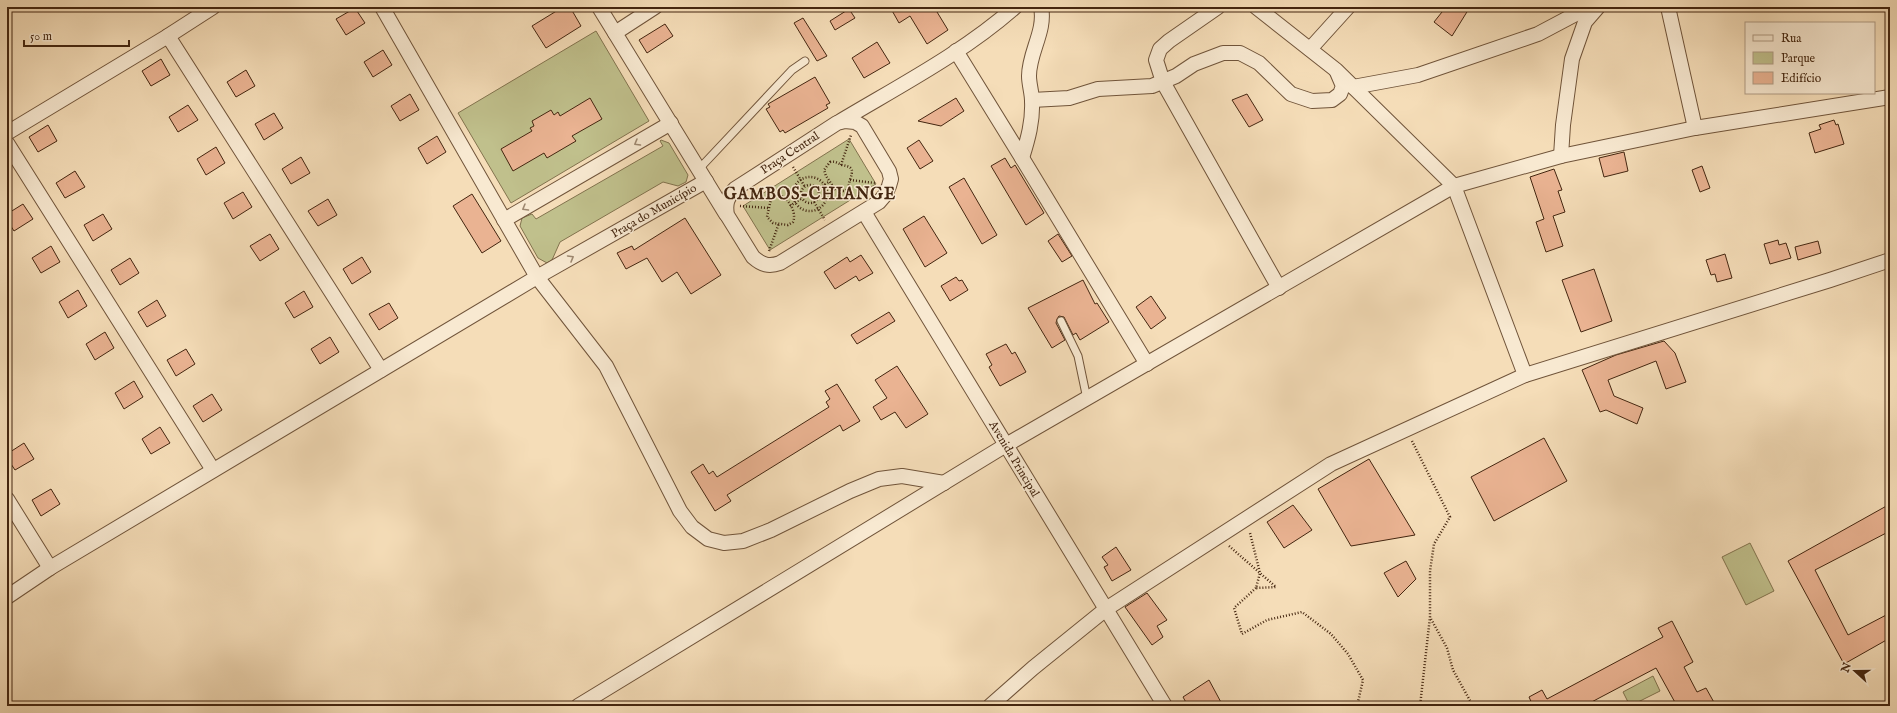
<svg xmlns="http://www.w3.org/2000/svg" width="1897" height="713" font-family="'IM FELL English',serif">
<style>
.green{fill:#c0c08c;stroke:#82734e}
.building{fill:#eab392;stroke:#442610}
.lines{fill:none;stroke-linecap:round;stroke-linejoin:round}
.lane-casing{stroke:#70543a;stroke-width:9}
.street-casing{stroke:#70543a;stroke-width:16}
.path{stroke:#442610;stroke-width:2.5;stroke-dasharray:1 2;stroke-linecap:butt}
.lane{stroke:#f8e9d1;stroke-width:7}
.street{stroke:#f8e9d1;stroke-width:14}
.oneway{stroke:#9e8870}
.labels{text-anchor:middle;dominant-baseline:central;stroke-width:3;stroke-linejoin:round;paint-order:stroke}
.street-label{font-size:12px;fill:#442610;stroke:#f8e9d1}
.district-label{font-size:16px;font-weight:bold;letter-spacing:1px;fill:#442610;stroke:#f8e9d1}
</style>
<rect width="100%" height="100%" fill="#f5ddb8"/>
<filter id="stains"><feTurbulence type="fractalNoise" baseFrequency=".005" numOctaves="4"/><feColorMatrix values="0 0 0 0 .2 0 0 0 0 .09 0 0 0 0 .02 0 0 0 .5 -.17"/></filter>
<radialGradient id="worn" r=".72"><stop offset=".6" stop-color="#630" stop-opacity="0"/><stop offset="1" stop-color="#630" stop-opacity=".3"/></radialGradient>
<g class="green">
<polygon points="596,31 649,121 511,203 458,113"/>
<polygon points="849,139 876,184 770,250 743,206"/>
<polygon points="661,140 669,143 688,175 686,182 678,186 663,182 560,242 552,260 547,263 538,258 520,226 522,218 532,214 536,219 663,146 660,141"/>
<polygon points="1750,543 1774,591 1746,605 1722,557"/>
<polygon points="1653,676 1660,691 1630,706 1623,692"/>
</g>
<g class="building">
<polygon points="563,7 570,7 581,26 546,48 532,26"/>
<polygon points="890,7 934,7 948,30 927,44 910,16 899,23"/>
<polygon points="1446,7 1470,7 1452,36 1434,22"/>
<polygon points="355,8 365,23 346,35 336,19"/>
<polygon points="849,9 855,18 835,30 830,21"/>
<polygon points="803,18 827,56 817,61 794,23"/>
<polygon points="665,24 673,36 647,53 639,40"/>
<polygon points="877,42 890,63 864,78 852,58"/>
<polygon points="383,50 392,65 373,77 364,62"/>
<polygon points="161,59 170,75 151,86 142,71"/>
<polygon points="246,70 255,86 236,97 227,82"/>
<polygon points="815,77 830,103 826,105 828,108 785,133 783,130 780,132 766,109 770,107 768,104"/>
<polygon points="410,94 419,110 400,121 391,106"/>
<polygon points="1247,94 1263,120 1249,127 1232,100"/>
<polygon points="590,98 602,119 572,136 576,141 547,158 544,153 513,171 501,149 532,131 530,128 534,126 532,121 551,110 554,115 558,112 560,116"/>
<polygon points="956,98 964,111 941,126 918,121"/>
<polygon points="188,105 198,120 178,132 169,117"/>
<polygon points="274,113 283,128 264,140 255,124"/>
<polygon points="1834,120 1836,125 1838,124 1844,144 1815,153 1809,133 1821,129 1819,125"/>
<polygon points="48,125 57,141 38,152 29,137"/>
<polygon points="437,136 446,152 427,164 418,148"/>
<polygon points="919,140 933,161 920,169 907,148"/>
<polygon points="216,147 225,163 206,175 197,159"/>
<polygon points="1624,152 1628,171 1604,177 1599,158"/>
<polygon points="301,157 310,173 291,184 282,169"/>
<polygon points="1005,158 1011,168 1015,165 1044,213 1026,225 991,166"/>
<polygon points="1702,166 1710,188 1700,192 1692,170"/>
<polygon points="1554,169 1562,190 1558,191 1565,212 1553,216 1563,246 1546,252 1536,222 1544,219 1530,177"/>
<polygon points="75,171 85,187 65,198 56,183"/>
<polygon points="964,178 997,235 982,244 949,187"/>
<polygon points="243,192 252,207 233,219 224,203"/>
<polygon points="472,194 501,241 482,253 453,206"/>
<polygon points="328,199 337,215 318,226 308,211"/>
<polygon points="23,204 33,219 14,231 7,220 7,214"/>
<polygon points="103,214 112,229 93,241 84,225"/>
<polygon points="924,216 947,253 925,267 903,229"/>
<polygon points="685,218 721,275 691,294 677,272 662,282 647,258 626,269 617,253 632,246 634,250"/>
<polygon points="270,234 279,249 260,261 250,246"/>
<polygon points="1058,234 1072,256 1062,262 1048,241"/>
<polygon points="1778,240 1779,245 1786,243 1791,258 1770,264 1764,244"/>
<polygon points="1818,241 1821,253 1798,260 1795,247"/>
<polygon points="51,246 60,262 41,273 32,258"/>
<polygon points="1725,254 1732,278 1717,282 1715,274 1711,275 1706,260"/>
<polygon points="861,255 873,273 859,281 856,276 835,289 824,272 847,257 850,262"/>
<polygon points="362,257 371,272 352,284 343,269"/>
<polygon points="130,258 139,273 120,285 111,270"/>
<polygon points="1594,269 1612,321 1581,332 1562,280"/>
<polygon points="956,277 959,281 962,280 968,290 950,301 941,286"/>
<polygon points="1083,280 1095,304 1097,303 1109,322 1080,340 1076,333 1073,335 1064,317 1059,316 1057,319 1056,323 1065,340 1052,348 1028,308"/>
<polygon points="78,290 87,306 68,318 59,302"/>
<polygon points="304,291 313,307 294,318 285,303"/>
<polygon points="1151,296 1166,318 1151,329 1136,307"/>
<polygon points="157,300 166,316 147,327 138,312"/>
<polygon points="389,303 398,318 379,330 369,314"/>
<polygon points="889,312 895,321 857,344 851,335"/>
<polygon points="105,332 114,348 95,360 86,344"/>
<polygon points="330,337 339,352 320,364 311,349"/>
<polygon points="1664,341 1675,353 1686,382 1666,389 1656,361 1608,380 1614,396 1643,408 1637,424 1606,410 1600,412 1582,370 1616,355"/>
<polygon points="1006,344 1012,354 1015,352 1026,372 1000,386 989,367 992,365 986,354"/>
<polygon points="186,349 195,364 176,376 167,360"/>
<polygon points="897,366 928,414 906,428 895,412 881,420 873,407 887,398 875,380"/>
<polygon points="134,381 143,397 124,409 115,393"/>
<polygon points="837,384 860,421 843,431 840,425 727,495 731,501 715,511 691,472 703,464 709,474 713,471 717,477 829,407 826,402 830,399 825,391"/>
<polygon points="212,394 222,410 203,422 193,406"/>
<polygon points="160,427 170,443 151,454 142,439"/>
<polygon points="1544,438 1567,481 1494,521 1471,477"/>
<polygon points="24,443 34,459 15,470 7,458 7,454"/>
<polygon points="1369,459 1415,535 1351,546 1318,489"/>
<polygon points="51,489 60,504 41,516 32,500"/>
<polygon points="1890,504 1890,531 1815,570 1848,635 1890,613 1890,638 1844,664 1788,561"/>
<polygon points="1293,505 1312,530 1284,548 1267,522"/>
<polygon points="1116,547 1131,570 1112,581 1104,567 1108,565 1102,557"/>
<polygon points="1406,561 1416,579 1398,597 1384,573"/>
<polygon points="1147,593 1167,620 1157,626 1163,637 1152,645 1125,607"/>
<polygon points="1672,621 1693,662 1684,667 1697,692 1706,688 1716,706 1677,706 1656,668 1584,706 1533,706 1529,697 1542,690 1547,699 1663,637 1658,628"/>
<polygon points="1209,680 1223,706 1188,706 1183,697"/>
</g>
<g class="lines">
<defs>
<g id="lane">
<polyline points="699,169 792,70 805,61"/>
<polyline points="1061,321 1078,356 1087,399"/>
</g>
<g id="street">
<polyline points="382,7 537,277 606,366 680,511 692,527 708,539 724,543 743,541 771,530 850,491 879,479 902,476 944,483"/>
<polyline points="599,7 615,33"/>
<polyline points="655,7 615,33 726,214"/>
<polyline points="1218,7 1169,41 1160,49 1156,60 1163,82 1279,288"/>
<polyline points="1256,7 1336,70 1454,186 1525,375"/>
<polyline points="1668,7 1695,128"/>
<polyline points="168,36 213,7"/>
<polyline points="1310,49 1348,7"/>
<path d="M956,51L1022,158C1028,139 1033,121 1032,101C1032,93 1029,84 1029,76C1029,52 1046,31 1041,7"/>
<polyline points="1353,87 1418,75 1538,34 1589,7"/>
<polyline points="1032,100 1069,98 1098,89 1152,86 1176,76 1194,64 1223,53 1240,53 1259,63 1291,94 1312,101 1332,100 1340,94 1343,86 1337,72"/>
<path d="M845,121L855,122L862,126L889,171L891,179L889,186L885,195L879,202L780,263C769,267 762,265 753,257L727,215C725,204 727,197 735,189L837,123Z"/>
<path d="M839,122C899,86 963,53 1015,7"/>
<polyline points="7,133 168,36 381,370"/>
<polyline points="7,143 213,470"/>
<polyline points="1561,156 1563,125 1572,59 1585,22 1598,7"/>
<polyline points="1022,158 1147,364"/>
<polyline points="864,212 1165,706"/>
<polyline points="504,220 671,123"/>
<polyline points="7,499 50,568"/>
<polyline points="7,597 50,568 537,277 706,181"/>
<polyline points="578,706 1006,445 1454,186 1561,156 1695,128 1890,97"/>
<polyline points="990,706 1033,668 1106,609 1331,464 1525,375 1830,280 1890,260"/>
</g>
</defs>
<use href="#lane" class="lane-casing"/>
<use href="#street" class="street-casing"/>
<g class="path">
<path d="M830,162C836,161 837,163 842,165C854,167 853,170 850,180C848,185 850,188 845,191H836L826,176L824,170Z"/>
<polyline points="841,165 851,135"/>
<polyline points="793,167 805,187"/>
<circle cx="810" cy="194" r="17"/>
<polyline points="850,180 875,183"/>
<circle cx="810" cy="194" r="9"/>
<polyline points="817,189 829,182"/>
<path d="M779,195C789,198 797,213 793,222L788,225L773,223L767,217L771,199Z"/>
<polyline points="814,202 825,220"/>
<polyline points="740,206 769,208"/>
<polyline points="790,206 802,198"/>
<polyline points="769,251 779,223"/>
<polyline points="1412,441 1450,517 1434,544 1430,571 1430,617 1420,706"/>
<polyline points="1229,546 1276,587 1256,588 1260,573 1250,533"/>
<polyline points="1256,588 1234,608 1242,634 1267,620 1302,612 1331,634 1348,654 1363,680 1358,702 1353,706"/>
<polyline points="1431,619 1447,648 1453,670 1473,706"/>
</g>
<use href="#lane" class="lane"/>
<use href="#street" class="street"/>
</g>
<defs><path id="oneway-chevron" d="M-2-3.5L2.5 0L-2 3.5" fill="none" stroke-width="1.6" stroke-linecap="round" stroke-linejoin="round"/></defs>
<g class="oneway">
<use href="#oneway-chevron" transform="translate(637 143) rotate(150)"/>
<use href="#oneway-chevron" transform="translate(525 208) rotate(150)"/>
<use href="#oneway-chevron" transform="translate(571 258) rotate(-30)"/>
</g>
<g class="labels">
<g class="street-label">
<text transform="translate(790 153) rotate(-33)">Praça Central</text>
<text transform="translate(654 211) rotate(-30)">Praça do Município</text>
<text transform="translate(1014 459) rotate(59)">Avenida Principal</text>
</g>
<g class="district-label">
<text x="810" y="195">GAMBOS-CHIANGE</text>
</g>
</g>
<rect width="1897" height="713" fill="none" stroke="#f5ddb8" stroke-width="24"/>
<rect x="8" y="8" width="1881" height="697" fill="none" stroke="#442610" stroke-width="2"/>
<rect x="12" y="12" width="1873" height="689" fill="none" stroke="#442610"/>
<rect x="1745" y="22" width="130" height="72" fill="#f8e9d1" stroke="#b09b84"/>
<rect x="1753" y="35" width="20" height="6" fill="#f8e9d1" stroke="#b09b84"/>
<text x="1781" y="42" font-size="12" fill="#442610">Rua</text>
<rect x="1753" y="52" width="20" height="12" fill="#c0c08c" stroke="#b09b84"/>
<text x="1781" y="62" font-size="12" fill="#442610">Parque</text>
<rect x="1753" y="72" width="20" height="12" fill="#eab392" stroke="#b09b84"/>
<text x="1781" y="82" font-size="12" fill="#442610">Edifício</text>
<g transform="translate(1855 671) rotate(291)" stroke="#f8e9d1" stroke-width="3" paint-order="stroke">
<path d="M0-3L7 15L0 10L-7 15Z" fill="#442610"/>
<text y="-6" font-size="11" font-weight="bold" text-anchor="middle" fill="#442610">N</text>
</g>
<path d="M24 40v6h105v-6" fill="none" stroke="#442610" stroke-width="2"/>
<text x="30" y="40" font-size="12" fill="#442610" stroke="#f8e9d1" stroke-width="3" paint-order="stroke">50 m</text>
<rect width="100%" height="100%" filter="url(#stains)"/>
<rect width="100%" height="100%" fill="url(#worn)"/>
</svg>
